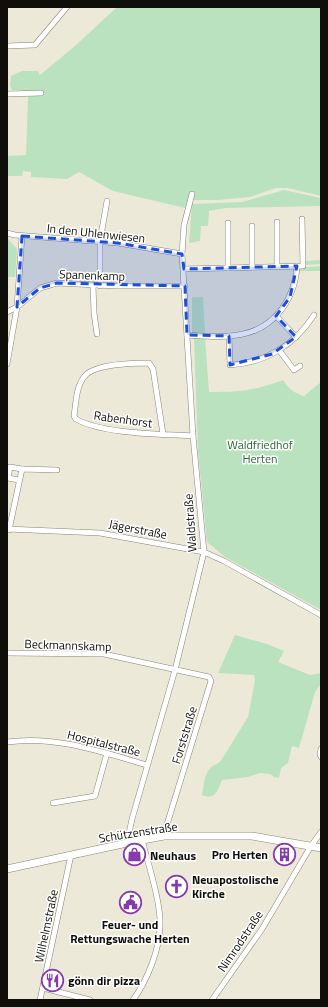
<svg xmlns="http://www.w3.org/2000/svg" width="328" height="1007" font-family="'Titillium Web',sans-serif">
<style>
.green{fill:#bbe2bf}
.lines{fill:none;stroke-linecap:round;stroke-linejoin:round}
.minor-casing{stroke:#888475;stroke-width:6}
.major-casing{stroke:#888475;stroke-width:8}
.minor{stroke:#fff;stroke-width:5}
.major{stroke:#fff;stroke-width:7}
.marked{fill:#1d4ed8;fill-opacity:0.2;stroke:#1d4ed8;stroke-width:3;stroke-dasharray:8 5;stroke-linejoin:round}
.labels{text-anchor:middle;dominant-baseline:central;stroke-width:3;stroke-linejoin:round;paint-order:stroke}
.street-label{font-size:12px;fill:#0f0e08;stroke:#fff}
.park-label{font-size:12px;fill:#2a6334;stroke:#fff}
.poi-label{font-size:12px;font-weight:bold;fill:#0f0e08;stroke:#fff;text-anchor:start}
</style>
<rect width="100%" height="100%" fill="#ede9d8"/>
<g class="green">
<polygon points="117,7 321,7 321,196 288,188 276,188 250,197 218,200 188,200 185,208 113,191 79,172 67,179 31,177 31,172 23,171 22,176 7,176 7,156 26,155 28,97 31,91 12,90 10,86 11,76 22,71 38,71 40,75 75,46"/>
<polygon points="284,190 321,198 321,206 226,208 209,211 208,226 201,226 200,241 189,243 192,204 242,202"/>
<polygon points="7,238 17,249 15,277 7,277"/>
<polygon points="321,260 321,264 304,265 304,261"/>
<polygon points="321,266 321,271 298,271 299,268"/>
<polygon points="192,297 203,297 205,333 192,333"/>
<path d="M194,338H205L209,392C240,392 253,391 283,380C289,389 294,393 304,396L321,382V610L225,557L207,542L198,451Z"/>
<path d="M235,635L267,644L284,651L278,662L310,675L321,673V684L315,692L299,748L292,746L288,763L281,768L279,778L274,777L270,774L260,773L248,777L222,780C218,790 215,801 202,795L205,777L208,771L211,767L220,762L248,717L255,680L254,675L218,673Z"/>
</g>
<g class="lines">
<defs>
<g id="minor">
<polyline points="7,46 35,45 67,7"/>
<polyline points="7,94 41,93"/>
<polyline points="277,222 277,266"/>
<polyline points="228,223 228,268"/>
<polyline points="252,226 252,267"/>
<polyline points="7,233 15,235 118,243 182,254"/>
<polyline points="184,269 303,266 302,219"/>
<polyline points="93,286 94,313 97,334"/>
<polyline points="100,286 100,241 107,201"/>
<polyline points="7,312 17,307 40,288 57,283 116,286 185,286"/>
<polyline points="276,316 296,337"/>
<path d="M187,335C205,336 225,338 243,334C276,327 295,298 297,266"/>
<path d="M229,336L230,365C265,363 295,345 314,315"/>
<polyline points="279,350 294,370 300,366"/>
<polyline points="7,364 17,307 22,236"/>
<path d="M163,434L153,369L149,363C134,363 93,364 84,377C76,387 76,403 74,416L76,419C102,434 162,434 193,436"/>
<polyline points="19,480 8,478 10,467 22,469"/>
<polyline points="7,529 100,533 204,552 224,561 321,615"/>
<polyline points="9,530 22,469 57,470"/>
<polyline points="7,653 104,654 209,677 211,681 165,831"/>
<path d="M7,742C55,735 102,752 147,765"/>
<polyline points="321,749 320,754 321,757"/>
<polyline points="53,803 95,796 107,753"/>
<polyline points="127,843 132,819 175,670 204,552 193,436 182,254 184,225 192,194"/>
<polyline points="43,988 90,1000"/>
<polyline points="40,1000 71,855"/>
<path d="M133,1000C147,981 160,949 160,925C161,903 148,863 142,840"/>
<polyline points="212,1000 262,929 311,846 321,832"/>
</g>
<polyline id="major" points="7,869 127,843 164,836 252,836 321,848"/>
</defs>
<use href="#minor" class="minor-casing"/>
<use href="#major" class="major-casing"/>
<use href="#minor" class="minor"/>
<use href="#major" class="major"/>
</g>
<path class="marked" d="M22,236L118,243L182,254L184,269L297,266L290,297L276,316L296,337L272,354L230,365L229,336L187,335L185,286L57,283L40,288L17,307Z"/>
<defs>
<symbol id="building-ring" viewBox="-11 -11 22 22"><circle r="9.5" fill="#fff" stroke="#863aab" stroke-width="1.5"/><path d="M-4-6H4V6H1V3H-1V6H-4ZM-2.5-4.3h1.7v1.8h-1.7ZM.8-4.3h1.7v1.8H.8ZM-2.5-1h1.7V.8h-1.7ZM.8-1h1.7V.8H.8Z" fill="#863aab"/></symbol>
<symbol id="shop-ring" viewBox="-11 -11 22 22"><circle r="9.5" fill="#fff" stroke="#863aab" stroke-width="1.5"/><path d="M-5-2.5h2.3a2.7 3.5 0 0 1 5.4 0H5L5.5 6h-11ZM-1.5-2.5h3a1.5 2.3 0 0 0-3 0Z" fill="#863aab"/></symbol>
<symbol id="church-ring" viewBox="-11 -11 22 22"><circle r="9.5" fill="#fff" stroke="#863aab" stroke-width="1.5"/><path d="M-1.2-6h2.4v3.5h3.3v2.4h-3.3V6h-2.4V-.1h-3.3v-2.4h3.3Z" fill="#863aab"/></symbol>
<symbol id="civic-ring" viewBox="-11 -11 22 22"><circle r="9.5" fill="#fff" stroke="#863aab" stroke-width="1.5"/><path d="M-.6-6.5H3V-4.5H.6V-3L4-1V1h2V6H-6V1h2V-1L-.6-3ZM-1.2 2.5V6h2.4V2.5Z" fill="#863aab"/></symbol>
<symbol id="restaurant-ring" viewBox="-11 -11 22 22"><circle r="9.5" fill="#fff" stroke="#863aab" stroke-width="1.5"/><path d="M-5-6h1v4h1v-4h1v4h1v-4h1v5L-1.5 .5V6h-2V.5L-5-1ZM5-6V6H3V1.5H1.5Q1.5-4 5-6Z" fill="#863aab"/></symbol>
</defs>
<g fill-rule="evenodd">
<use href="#building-ring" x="272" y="842" width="25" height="25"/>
<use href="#shop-ring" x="122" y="842" width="25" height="25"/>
<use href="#church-ring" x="164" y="874" width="25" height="25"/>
<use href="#civic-ring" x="118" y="890" width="25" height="25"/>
<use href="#restaurant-ring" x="40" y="968" width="25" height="25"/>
</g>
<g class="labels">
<g class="street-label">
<text transform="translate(96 233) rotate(6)">In den Uhlenwiesen</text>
<text transform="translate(92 275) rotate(2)">Spanenkamp</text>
<text transform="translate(123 419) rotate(8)">Rabenhorst</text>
<text transform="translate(190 523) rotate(-94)">Waldstraße</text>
<text transform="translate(138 529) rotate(11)">Jägerstraße</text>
<text transform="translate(68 645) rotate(2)">Beckmannskamp</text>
<text transform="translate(184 735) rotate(-73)">Forststraße</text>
<text transform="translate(104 743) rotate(14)">Hospitalstraße</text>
<text transform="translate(138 832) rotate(-9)">Schützenstraße</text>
<text transform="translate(46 926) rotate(-78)">Wilhelmstraße</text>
<text transform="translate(240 941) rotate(-56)">Nimrodstraße</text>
</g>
<g class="park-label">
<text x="260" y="444">Waldfriedhof<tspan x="260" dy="14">Herten</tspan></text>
</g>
<g class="poi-label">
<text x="268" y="854" text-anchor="end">Pro Herten</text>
<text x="150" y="855">Neuhaus</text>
<text x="192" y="879">Neuapostolische<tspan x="192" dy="14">Kirche</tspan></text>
<text x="130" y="924" text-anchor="middle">Feuer- und<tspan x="130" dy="14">Rettungswache Herten</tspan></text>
<text x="68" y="980">gönn dir pizza</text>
</g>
</g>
<rect width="328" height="1007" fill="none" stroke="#0f0e08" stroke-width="16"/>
</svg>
